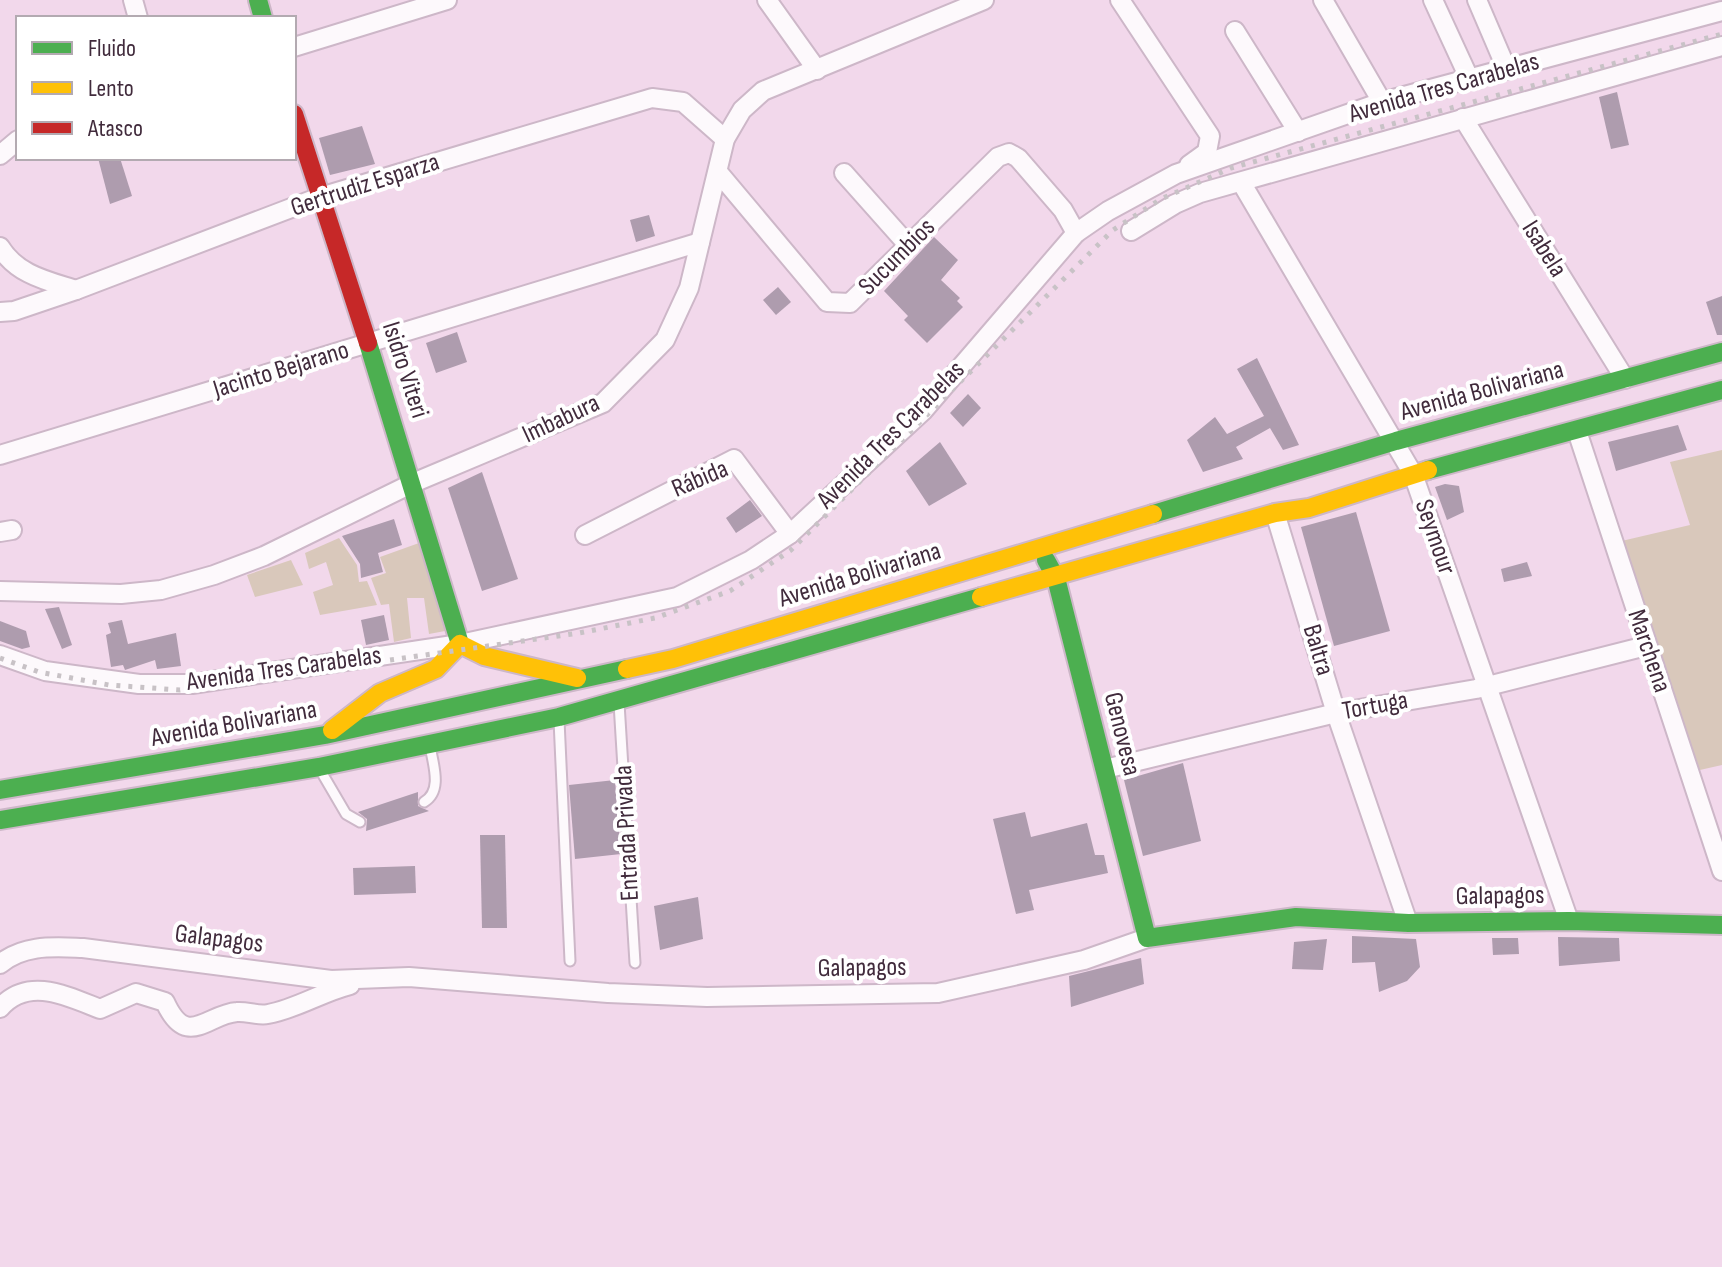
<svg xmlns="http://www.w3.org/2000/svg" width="1722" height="1267" font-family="'Sofia Sans Condensed',sans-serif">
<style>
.green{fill:#d9c8bb}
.building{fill:#ae9cae}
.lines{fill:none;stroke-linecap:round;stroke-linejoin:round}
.lane-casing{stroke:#cdb7c8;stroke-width:13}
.street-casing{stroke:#cdb7c8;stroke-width:22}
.fast-casing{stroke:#cdb7c8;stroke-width:22}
.slow-casing{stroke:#cdb7c8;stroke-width:22}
.jam-casing{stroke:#cdb7c8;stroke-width:22}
.lane{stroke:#fdf9fc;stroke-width:9}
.street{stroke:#fdf9fc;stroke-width:18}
.fast{stroke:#4caf50;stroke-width:18}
.slow{stroke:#ffc107;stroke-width:18}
.jam{stroke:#c62828;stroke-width:18}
.rail{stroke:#c8c2c6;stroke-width:5;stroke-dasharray:4 8;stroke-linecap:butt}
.labels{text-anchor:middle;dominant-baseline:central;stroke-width:8;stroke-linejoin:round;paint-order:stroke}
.street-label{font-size:26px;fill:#412b3c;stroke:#fff}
</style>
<rect width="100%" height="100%" fill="#f2d8eb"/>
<g class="green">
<polygon points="1722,450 1722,765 1691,772 1613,543 1690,525 1670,462"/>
<polygon points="339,538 357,565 359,582 367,581 377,605 320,615 313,592 333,585 326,562 309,569 305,553"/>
<polygon points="419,543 445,631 429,634 424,598 407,598 411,638 394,642 389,604 381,605 371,578 386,573 380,557"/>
<polygon points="291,560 303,585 255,597 247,575"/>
</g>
<g class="building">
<polygon points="1617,92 1629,145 1611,149 1599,97"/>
<polygon points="362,126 375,164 330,175 319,138"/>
<polygon points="98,158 120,158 132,196 110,204"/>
<polygon points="649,215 655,236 636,242 630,220"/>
<polygon points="934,237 958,260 941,280 960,298 957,301 963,307 927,343 904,320 908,316 884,291"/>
<polygon points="778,287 791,302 776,315 763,300"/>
<polygon points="1722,296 1722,335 1717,335 1706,302"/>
<polygon points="457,332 467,362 436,373 426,343"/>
<polygon points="1257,358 1299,445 1283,450 1270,428 1236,447 1243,459 1203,472 1187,440 1215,417 1227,434 1264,416 1237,369"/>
<polygon points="968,394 981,408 963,427 950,413"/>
<polygon points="1678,425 1687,450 1616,471 1608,442"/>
<polygon points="940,442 967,484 929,506 906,471"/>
<polygon points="482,472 518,579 482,591 448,488"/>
<polygon points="1445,484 1459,486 1464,512 1447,520 1435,487"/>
<polygon points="750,500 762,516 736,533 726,518"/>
<polygon points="1356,512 1390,631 1334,646 1301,527"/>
<polygon points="394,519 402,545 378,553 383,572 361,578 360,564 342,536"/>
<polygon points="1527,562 1532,576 1504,582 1501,569"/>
<polygon points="59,607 72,645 62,649 45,609"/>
<polygon points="384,615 389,640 366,645 361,620"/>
<polygon points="122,620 128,644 176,633 181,666 157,669 155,660 125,670 123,665 111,667 106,635 111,633 108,623"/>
<polygon points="0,621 26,631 30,647 22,649 0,641"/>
<polygon points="1183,763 1201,841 1143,856 1124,780"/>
<polygon points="615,780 621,854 575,859 569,785"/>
<polygon points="418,792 418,806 429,811 366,831 367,819 358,812"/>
<polygon points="1025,812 1031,837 1087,823 1095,855 1104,855 1108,873 1029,890 1034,910 1016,914 993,819"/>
<polygon points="480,835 505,835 507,928 482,928"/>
<polygon points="415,866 416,893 354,895 353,868"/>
<polygon points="698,897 703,939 660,950 654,906"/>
<polygon points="1352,936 1416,939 1420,967 1407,981 1379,992 1375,962 1352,963"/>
<polygon points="1558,937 1619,938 1620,961 1559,966"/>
<polygon points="1492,938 1518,938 1519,954 1493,955"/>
<polygon points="1327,939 1323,970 1292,969 1294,942"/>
<polygon points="1141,958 1144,984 1071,1007 1069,976"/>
</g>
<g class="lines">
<defs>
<g id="lane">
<polyline points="619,703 635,963"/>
<polyline points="559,720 570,961"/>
<polyline points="322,773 346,814 360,822"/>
<path d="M424,802C443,791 433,764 430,746"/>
</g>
<g id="street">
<polyline points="133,0 138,18"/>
<polyline points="767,0 817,70"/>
<polyline points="1120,0 1210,136 1207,152 1189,165"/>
<polyline points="1323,0 1382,102"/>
<polyline points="1433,0 1469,78"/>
<polyline points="1477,0 1507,70"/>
<polyline points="1235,31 1298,132"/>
<polyline points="294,47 447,0"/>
<polyline points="1463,118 1625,379"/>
<polyline points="0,155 18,140"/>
<polyline points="718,172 827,302 850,303 998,157 1009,153 1018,158 1063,210 1076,233"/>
<polyline points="844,173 908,245"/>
<polyline points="1241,182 1413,474 1569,921"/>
<polyline points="1131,231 1175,204 1200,193 1722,46"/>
<path d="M0,247C17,275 48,281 76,290"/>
<polyline points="0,312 14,311 76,290 320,197 652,98 683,102 725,139"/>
<polyline points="1577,431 1722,871"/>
<polyline points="0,455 700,242"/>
<polyline points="1275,513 1336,713 1408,923"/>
<polyline points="0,532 12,530"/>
<polyline points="585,535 734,459 790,534"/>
<polyline points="0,591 121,594 161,590 214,575 264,556 413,483 603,403 665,340 689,288 725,139 742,110 763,91 984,0"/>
<polyline points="0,655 45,671 139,684 192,684 460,644 677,597 751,560 790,534 923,411 1076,233 1108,211 1176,174 1382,102 1722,11"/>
<polyline points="1105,769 1336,713 1476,689 1646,646"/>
<path d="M0,964C24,944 54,947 83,948L331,980L409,977L608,993L707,997L938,993L1084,960L1147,938"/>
<path d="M0,1008C28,976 67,996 100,1009L136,993L165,1002C187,1050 207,1014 237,1012C247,1011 257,1016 268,1014C296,1009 322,992 350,985"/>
</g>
<g id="fast">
<polyline points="258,0 263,18"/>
<polyline points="368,343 460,644"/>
<polyline points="1428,470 1722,390"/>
<polyline points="1153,514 1396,441 1722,352"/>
<polyline points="1046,560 1056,578 1147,938 1296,917 1408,923 1569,921 1722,925"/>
<polyline points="0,790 325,735 627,669"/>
<polyline points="0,820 319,767 559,717 981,597"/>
</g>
<g id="slow">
<polyline points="981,597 1275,513 1309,508 1428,470"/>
<polyline points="627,669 673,659 1153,514"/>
<polyline points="332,730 380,693 436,669 460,644 484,656 577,678"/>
</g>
<polyline id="jam" points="294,114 368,343"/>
</defs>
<use href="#lane" class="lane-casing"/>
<use href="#street" class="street-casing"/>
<use href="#fast" class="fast-casing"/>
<use href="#slow" class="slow-casing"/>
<use href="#jam" class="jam-casing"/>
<use href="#lane" class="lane"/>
<use href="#street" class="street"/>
<use href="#fast" class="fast"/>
<use href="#slow" class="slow"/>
<use href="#jam" class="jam"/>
<polyline class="rail" points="0,658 39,672 109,685 180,690 579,633 655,618 730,591 791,550 1113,230 1161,199 1231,168 1722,34"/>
</g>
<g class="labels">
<g class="street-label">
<text transform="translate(1444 88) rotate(-16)">Avenida Tres Carabelas</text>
<text transform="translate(365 185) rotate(-18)">Gertrudiz Esparza</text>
<text transform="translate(1544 249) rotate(58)">Isabela</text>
<text transform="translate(897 257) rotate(-45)">Sucumbios</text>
<text transform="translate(281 370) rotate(-17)">Jacinto Bejarano</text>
<text transform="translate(405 370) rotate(72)">Isidro Viteri</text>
<text transform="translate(1482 391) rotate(-15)">Avenida Bolivariana</text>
<text transform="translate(561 419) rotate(-25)">Imbabura</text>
<text transform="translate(891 435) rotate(-45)">Avenida Tres Carabelas</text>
<text transform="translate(700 479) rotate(-23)">Rábida</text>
<text transform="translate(1435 537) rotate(71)">Seymour</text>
<text transform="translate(860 575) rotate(-17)">Avenida Bolivariana</text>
<text transform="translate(1318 650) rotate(73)">Baltra</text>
<text transform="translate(1649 651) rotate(71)">Marchena</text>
<text transform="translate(284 669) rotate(-8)">Avenida Tres Carabelas</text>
<text transform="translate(1375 706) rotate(-10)">Tortuga</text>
<text transform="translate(234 724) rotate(-10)">Avenida Bolivariana</text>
<text transform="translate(1122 734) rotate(76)">Genovesa</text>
<text transform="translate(627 833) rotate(-93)">Entrada Privada</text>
<text transform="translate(1500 896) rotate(-1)">Galapagos</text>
<text transform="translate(219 939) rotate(7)">Galapagos</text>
<text transform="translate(862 968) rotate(-1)">Galapagos</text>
</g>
</g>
<rect x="16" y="16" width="280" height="144" fill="#ffffff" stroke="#b3aab1" stroke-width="2"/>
<rect x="32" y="42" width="40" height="12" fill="#4caf50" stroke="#b3aab1" stroke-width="2"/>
<text x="88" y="56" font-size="24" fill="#412b3c">Fluido</text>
<rect x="32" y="82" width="40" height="12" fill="#ffc107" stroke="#b3aab1" stroke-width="2"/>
<text x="88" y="96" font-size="24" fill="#412b3c">Lento</text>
<rect x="32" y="122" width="40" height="12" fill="#c62828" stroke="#b3aab1" stroke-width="2"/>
<text x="88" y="136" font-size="24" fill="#412b3c">Atasco</text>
</svg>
